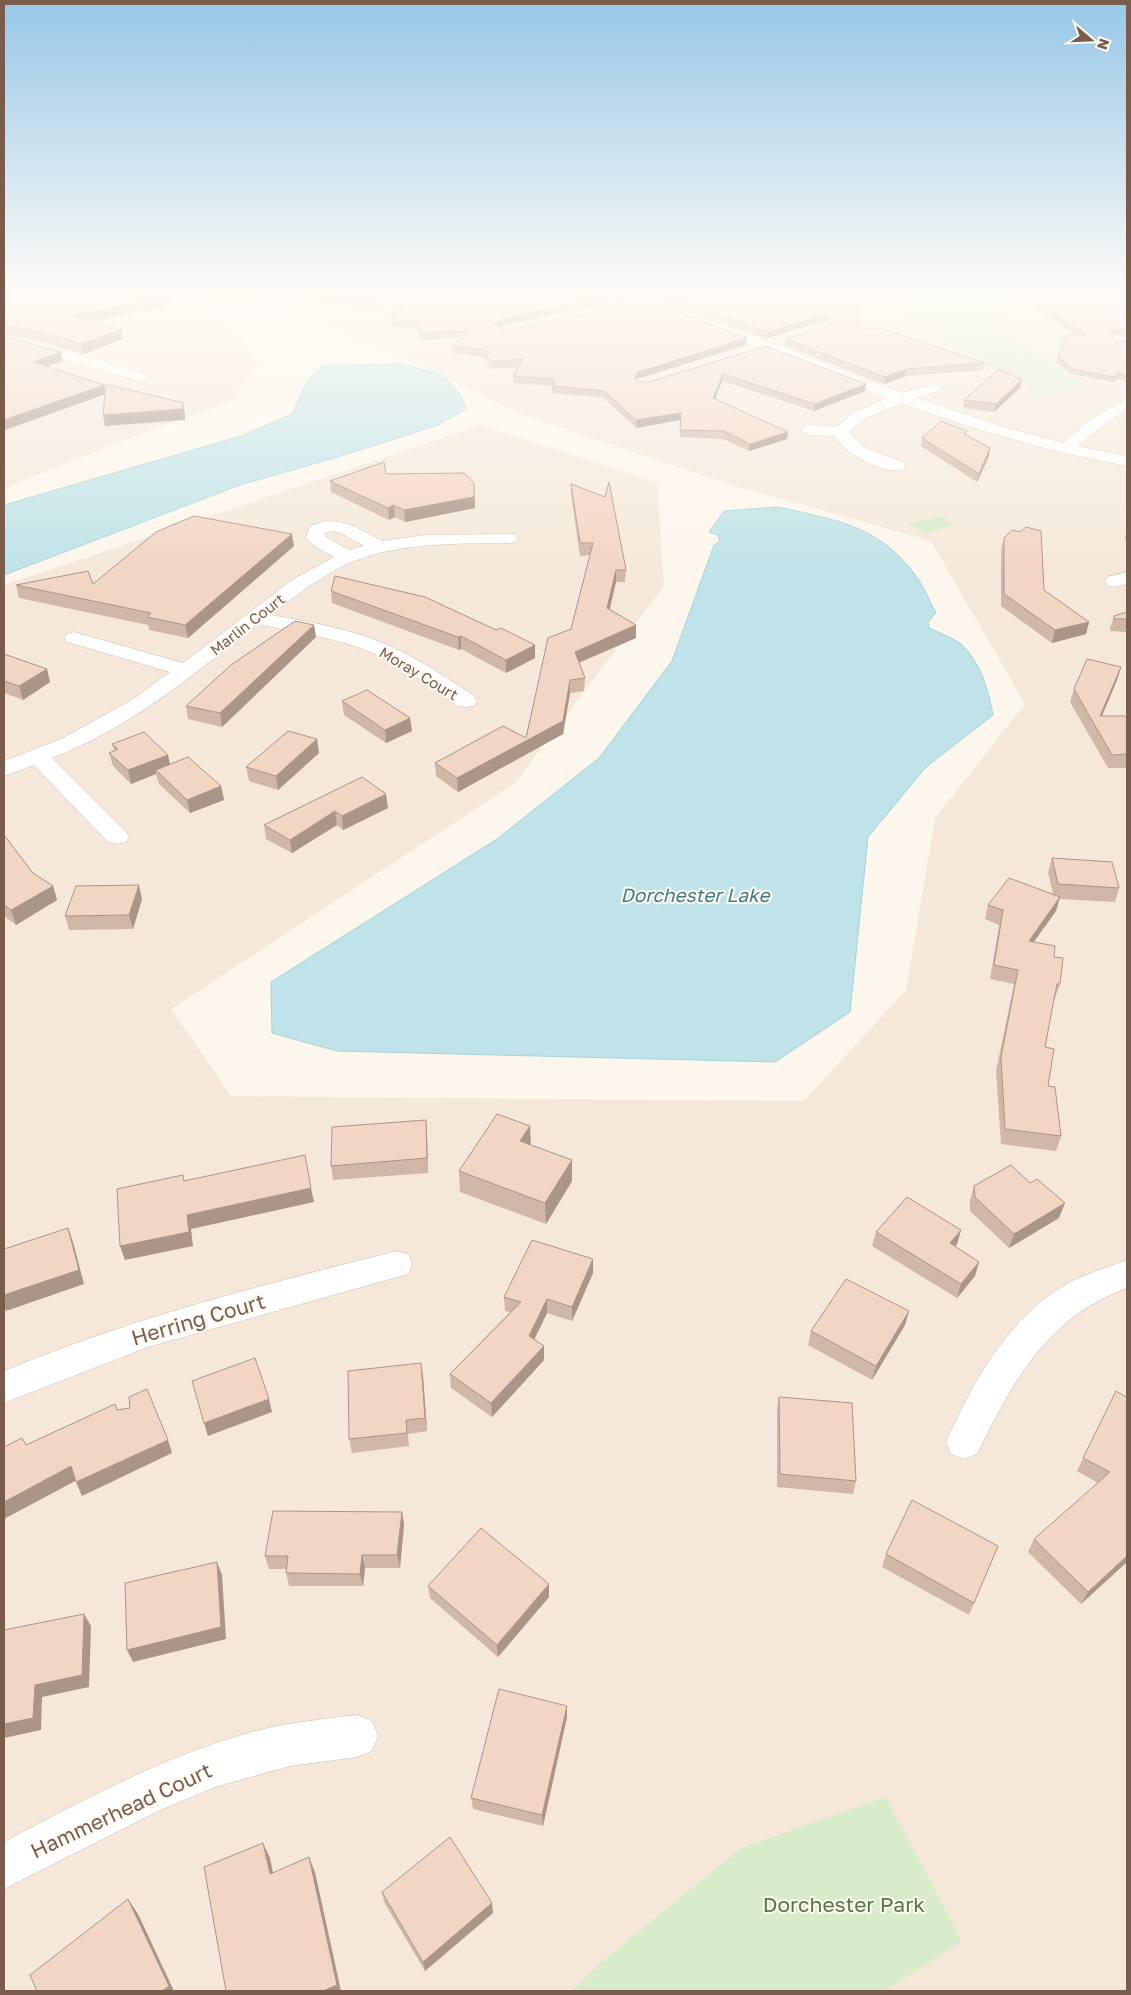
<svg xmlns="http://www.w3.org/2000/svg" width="1131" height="1995" font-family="'Golos Text',sans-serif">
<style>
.residential{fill:#f5e8da}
.green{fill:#d8ecc9}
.water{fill:#bfe3e8;stroke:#a5d3da}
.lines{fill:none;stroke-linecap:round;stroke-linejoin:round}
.minor-casing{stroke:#d1beb0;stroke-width:1}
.minor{fill:#fff;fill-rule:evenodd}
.wall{fill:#d1b7a8}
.shaded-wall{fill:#aa9588}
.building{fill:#f3d5c3;stroke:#aa9588}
.labels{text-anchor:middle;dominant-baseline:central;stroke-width:4;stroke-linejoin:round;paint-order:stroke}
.far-street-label{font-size:15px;fill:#7a5c4d;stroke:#fffaf3}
.water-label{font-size:19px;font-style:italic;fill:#437c86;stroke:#fffaf3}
.near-street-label{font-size:21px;fill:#7a5c4d;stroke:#fffaf3}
.near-park-label{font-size:21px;fill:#537a41;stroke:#fffaf3}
</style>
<rect width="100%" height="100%" fill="#fdf6ec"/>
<g class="residential">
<polygon points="4,293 206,293 213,307 260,361 233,401 137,435 4,488"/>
<polygon points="258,293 900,293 900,313 1083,385 1008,334 1009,302 999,293 1127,293 1127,1991 4,1991 4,585 482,425 657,483 664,586 515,783 171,1009 231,1096 804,1101 906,990 935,818 1025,704 931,541 729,484 509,410 442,374 367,344"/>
</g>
<g class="green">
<polygon points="900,293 999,293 1009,302 1008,334 1084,385 1043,396 900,313"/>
<polygon points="942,516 954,525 925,534 908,524"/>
<polygon points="886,1797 962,1941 885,1991 571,1991 605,1959 741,1848"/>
</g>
<g class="water">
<polygon points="399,364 442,374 462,397 466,409 438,425 341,456 240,485 4,575 4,505 241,436 292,414 306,382 323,366"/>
<path d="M778,507C833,519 877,525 913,572C923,584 929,600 936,613L928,622L929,628C939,633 952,637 961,644C981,663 988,689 993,715L926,767L868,837L850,1012L775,1062L337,1051L272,1033L271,982L497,839L599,758L672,661L714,545L720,541L718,535L709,532L724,511Z"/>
</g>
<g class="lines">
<defs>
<g id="minor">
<path d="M621,293H640L902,393L933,384L938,385L940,388L938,391L917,398L1004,427L1063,443L1091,419L1127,399V410L1103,425L1078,446L1127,456V466C1050,452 975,430 901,403L864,419L849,432L863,447L903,462L905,466L903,470C883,474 845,454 835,436L808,435L800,430L808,425L837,427L853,413L887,398Z"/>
<polygon points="4,335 41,343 147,375 149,378 142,382 33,350 4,343"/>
<polygon points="1118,336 1127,337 1127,345 1113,343 1111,340 1113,337"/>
<path d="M324,521L340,522L354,526L382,541L425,535L515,534L518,538L515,542L509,543C449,544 384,541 330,573C309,585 290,600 271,615C309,622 349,628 385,644C417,657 445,677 474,696L477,701L474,706L466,707L458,706C430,686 402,665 370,652C335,637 296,632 258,624C192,675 131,728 52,758L126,832L129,837L126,842L117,844L108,842L34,765L4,776V761L61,739L132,700L170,672L67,642L64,638L67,634L74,632L81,634L183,663L292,580L334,557L313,545L306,537L310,526ZM332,531L341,533L364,546L349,550L324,536L325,533Z"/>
<polygon points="1127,572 1127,584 1114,587 1107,585 1105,581 1107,577"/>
<path d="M396,1251L408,1254L412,1264L408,1274L148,1347L4,1403V1371C131,1318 263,1285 396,1251Z"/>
<path d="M1127,1260V1288C1047,1317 1013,1381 977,1454L964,1459L951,1454L946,1442C971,1386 1004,1325 1057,1290C1078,1276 1103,1269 1127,1260Z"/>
<path d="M357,1715L372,1721L378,1736L372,1751L357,1757L290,1766L215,1787L158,1811L4,1889V1842C84,1800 164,1756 252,1732C286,1723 322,1719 357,1715Z"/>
</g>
</defs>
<use href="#minor" class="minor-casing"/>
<use href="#minor" class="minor"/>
</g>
<g class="wall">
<polygon points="4,293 178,293 164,306 92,321 123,339 83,354 41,341 4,334"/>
<polygon points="312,293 628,293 628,299 504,325 500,327 504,330 746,345 637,379 637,380 638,382 649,382 766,346 865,391 814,411 722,381 715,398 787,439 749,451 723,439 680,437 680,420 636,428 604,398 552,393 552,386 513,383 513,376 519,367 490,369 485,357 453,353 452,346 461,338 419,340 418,329 392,326 391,319 394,317 393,314 398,311 309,301 308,294"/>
<polygon points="646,293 864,293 858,296 859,328 985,363 983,370 906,376 884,384 785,346 785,339 828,326 829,325 827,323 816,323 766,339 659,299 656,294"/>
<polygon points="1014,293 1127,293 1127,336 1113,335 1112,337 1114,340 1127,342 1127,377 1124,380 1116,379 1113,382 1071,374 1056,362 1058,357 1077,336 1029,303 1024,294 1016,295"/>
<polygon points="1022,380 1020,388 994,412 963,408 964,400"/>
<polygon points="967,431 966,435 989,456 977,482 921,446 922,438"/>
<polygon points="386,474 475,495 475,508 405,522 395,517 389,520 331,492 330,481"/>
<polygon points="571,484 626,570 625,582 616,582 609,609 636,625 636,638 579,663 585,678 584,691 570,693 563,734 458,792 436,776 435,763 526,738 571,629 590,555 580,556 571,495"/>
<polygon points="1004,538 1044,590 1089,622 1086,634 1052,643 1001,606 1001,550"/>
<polygon points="294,546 188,638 149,630 148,625 19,598 16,585 93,584"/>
<polygon points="331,591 535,658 506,673 461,649 459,650 332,603"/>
<polygon points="1127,612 1127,632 1110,631 1110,628 1114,616"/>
<polygon points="314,625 316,637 222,727 188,719 186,706"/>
<polygon points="4,654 47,669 50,682 23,700 4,693"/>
<polygon points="1121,667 1117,680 1102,716 1127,719 1127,768 1108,768 1070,702 1074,689"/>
<polygon points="342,701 410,718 412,731 386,743 344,715"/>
<polygon points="112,744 221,786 224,800 190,813 159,784 156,774 131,784 113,766 109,753 114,751"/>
<polygon points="319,753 278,790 249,781 246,767"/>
<polygon points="362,777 388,808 343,830 337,825 292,853 266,839 264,825"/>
<polygon points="4,835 33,873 53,886 57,900 16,925 4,916"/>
<polygon points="1052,858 1119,888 1115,902 1059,899 1056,911 1034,942 1054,957 1060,984 1055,998 1054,998 1045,1047 1048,1086 1061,1136 1056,1151 1001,1144 996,1071 1014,984 990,979 999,925 985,919 988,905 1053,894 1048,872"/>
<polygon points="142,899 133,929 69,930 65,916"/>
<polygon points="426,1120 427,1135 428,1173 333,1180 331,1166"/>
<polygon points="531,1145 572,1160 572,1181 546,1224 460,1192 459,1171"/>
<polygon points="974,1186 1059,1218 1009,1248 970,1211 970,1200"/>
<polygon points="961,1230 957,1244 955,1247 975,1276 957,1298 872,1246 876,1232"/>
<polygon points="593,1259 593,1273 572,1321 547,1313 534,1340 544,1346 544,1360 492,1417 451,1388 450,1374 510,1312 505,1311 504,1297"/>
<polygon points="905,1325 872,1380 808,1345 811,1331"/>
<polygon points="423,1376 427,1431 408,1434 409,1446 352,1453 349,1439"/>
<polygon points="1116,1391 1127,1562 1081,1604 1028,1552 1034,1539 1098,1483 1077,1471"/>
<polygon points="779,1397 856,1481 853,1494 777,1487 777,1410"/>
<polygon points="402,1512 404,1525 400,1568 365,1568 363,1586 289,1586 286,1573 286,1569 269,1569 265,1556"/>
<polygon points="998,1546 969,1615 882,1567 886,1554"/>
<polygon points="549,1584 549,1597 498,1657 430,1598 428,1586"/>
<polygon points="567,1706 567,1717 543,1826 473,1809 471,1798"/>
<polygon points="382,1892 493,1913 425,1971 384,1902"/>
</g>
<g class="shaded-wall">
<polygon points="167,293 178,293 164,306 74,325 72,316"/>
<polygon points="625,293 628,293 628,299 504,325 495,330 495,324 503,318"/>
<polygon points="852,293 864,293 852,299"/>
<polygon points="1017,293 1024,293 1024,294 1016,295"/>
<polygon points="817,317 816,323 766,339 767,332"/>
<polygon points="121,330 123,339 83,354 81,344"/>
<polygon points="747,338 746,345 637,379 634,385 635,378 638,372"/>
<polygon points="61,352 63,361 35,371 33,362"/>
<polygon points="907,369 906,376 884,384 885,377"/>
<polygon points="1117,373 1116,379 1113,382 1114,377"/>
<polygon points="1127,373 1127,377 1124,380 1126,375"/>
<polygon points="723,374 722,381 713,405 713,398"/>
<polygon points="1022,380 1020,388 994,412 996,404"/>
<polygon points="866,384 865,391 814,411 815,404"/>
<polygon points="104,385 106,394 5,430 4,420"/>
<polygon points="183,403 185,414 185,420 105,426 103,415"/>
<polygon points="681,413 680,420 636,428 636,420"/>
<polygon points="788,432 787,439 749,451 750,444"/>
<polygon points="990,448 989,456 977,482 979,474"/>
<polygon points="474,483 475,508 405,522 404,510"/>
<polygon points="394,505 395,517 389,520 388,508"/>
<polygon points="1127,530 1127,538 1125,539"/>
<polygon points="292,534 294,546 188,638 185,625"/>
<polygon points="616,570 616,582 607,621 607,608"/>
<polygon points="1089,622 1086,634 1052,643 1055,630"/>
<polygon points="314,625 316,637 222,727 220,713"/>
<polygon points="636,625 636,638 575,664 575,652"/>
<polygon points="461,636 461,649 459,650 458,637"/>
<polygon points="535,645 535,658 506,673 506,660"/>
<polygon points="1121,667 1117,680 1096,730 1100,716"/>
<polygon points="47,669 50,682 23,700 19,686"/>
<polygon points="570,680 570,693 563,734 458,792 457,778 563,721"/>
<polygon points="410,718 412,731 386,743 385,730"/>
<polygon points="317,739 319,753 278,790 276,776"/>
<polygon points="168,755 171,768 156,770 156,774 131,784 128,770"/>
<polygon points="221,786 224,800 190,813 187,800"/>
<polygon points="386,794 388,808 343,830 342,816"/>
<polygon points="335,811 337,825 292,853 290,840"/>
<polygon points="139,885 142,899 133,929 129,915"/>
<polygon points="53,886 57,900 16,925 11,910"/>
<polygon points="1060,897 1056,911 1024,955 1029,941"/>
<polygon points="426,1120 427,1135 428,1173 427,1158"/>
<polygon points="530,1126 531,1147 520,1141"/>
<polygon points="572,1160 572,1181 546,1224 545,1203"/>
<polygon points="311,1188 314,1202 191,1229 193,1246 125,1260 120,1246 187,1215"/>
<polygon points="1065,1203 1059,1218 1009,1248 1014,1234"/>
<polygon points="68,1228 73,1242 84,1284 6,1311 4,1307 4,1295"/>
<polygon points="961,1230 957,1244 945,1258 950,1243"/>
<polygon points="593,1259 593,1273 572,1321 572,1307"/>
<polygon points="979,1262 975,1276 957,1298 961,1284"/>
<polygon points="547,1299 547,1313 529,1350 529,1336"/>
<polygon points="909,1311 905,1325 872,1380 876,1366"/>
<polygon points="544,1346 544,1360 492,1417 491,1403"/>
<polygon points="421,1363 423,1376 427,1431 425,1418"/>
<polygon points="269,1399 272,1412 208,1436 204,1423"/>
<polygon points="168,1440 172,1453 82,1496 76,1482"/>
<polygon points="71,1466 77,1480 4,1519 4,1502"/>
<polygon points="402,1512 404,1525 400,1568 397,1555"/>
<polygon points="362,1555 365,1568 363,1586 360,1574"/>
<polygon points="1127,1556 1127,1562 1081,1604 1088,1592"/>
<polygon points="217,1562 222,1575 226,1639 133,1662 127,1650"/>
<polygon points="549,1584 549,1597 498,1657 497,1645"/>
<polygon points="84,1614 91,1626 89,1687 42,1697 41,1730 4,1738 4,1724 35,1685"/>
<polygon points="567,1706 567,1717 543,1826 542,1815"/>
<polygon points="263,1843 270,1858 276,1888 270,1874"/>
<polygon points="309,1857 315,1872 341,1991 323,1991"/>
<polygon points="128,1899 138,1914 174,1991 162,1991"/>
<polygon points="492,1903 493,1913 425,1971 423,1962"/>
</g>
<g class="building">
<polygon points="4,293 167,293 162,297 72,316 121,330 81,344 39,332 4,325"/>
<polygon points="312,293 625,293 503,318 495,324 504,330 602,311 646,299 747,338 638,372 635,378 638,382 649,382 766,346 866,384 815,404 723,374 713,398 788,432 750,444 724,431 680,430 681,413 636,420 604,391 552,386 555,381 551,381 553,379 513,376 523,359 490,362 485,350 452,346 469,331 419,333 418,322 391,319 397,315 393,314 405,305 308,294"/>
<polygon points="662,293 854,293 858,295 859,328 882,329 985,363 907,369 885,377 785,339 828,326 831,320 828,316 817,317 767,332"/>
<polygon points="1027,293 1127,293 1127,330 1114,330 1111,336 1114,340 1127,342 1127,373 1126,375 1117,373 1114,377 1072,369 1058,357 1066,335 1086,336 1030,298"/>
<polygon points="4,336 61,352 33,362 104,385 4,420"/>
<polygon points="999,369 1022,380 996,404 964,400"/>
<polygon points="106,384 183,403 183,409 103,415"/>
<polygon points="941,421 967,431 964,434 990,448 979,474 922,438"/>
<polygon points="384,462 386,474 464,473 474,483 474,497 404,510 394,505 388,508 330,481"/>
<polygon points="609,482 626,570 616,570 607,608 636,625 575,652 585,678 570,680 563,721 457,778 435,763 503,726 526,738 548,638 571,629 593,543 580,543 571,484 605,497"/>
<polygon points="194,516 292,534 185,625 147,617 151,613 16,585 88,571 93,584 156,532"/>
<polygon points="1026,527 1041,531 1044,590 1089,622 1055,630 1004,594 1004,538 1012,530 1020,532"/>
<polygon points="335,576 425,597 496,630 501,628 535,645 506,660 461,636 458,637 331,591"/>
<polygon points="1127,612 1127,619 1114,619 1114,616"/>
<polygon points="295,621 314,625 220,713 186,706 231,665"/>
<polygon points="4,654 47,669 19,686 4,681"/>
<polygon points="1087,659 1121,667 1100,716 1125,716 1127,719 1127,754 1112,755 1074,689"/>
<polygon points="367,690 410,718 385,730 342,701"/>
<polygon points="288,731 317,739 276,776 246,767"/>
<polygon points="144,732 168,755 128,770 109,753 118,749 112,744"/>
<polygon points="188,757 221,786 187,800 156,770"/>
<polygon points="362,777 386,794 342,816 335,811 290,840 264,825"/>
<polygon points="4,835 33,873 53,886 11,910 4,905"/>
<polygon points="1052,858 1112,862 1119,888 1058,884"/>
<polygon points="1009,878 1060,897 1029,941 1055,946 1054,957 1063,958 1060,984 1057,984 1045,1047 1054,1049 1048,1086 1055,1087 1061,1136 1005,1129 1001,1057 1018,970 994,965 1003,910 988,905"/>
<polygon points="139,885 129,915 65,916 76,886"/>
<polygon points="497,1114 530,1126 520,1141 572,1160 545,1203 459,1171"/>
<polygon points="426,1120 427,1158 331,1166 332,1127"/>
<polygon points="305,1155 311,1188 187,1215 189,1232 120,1246 117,1189 183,1175 184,1181"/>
<polygon points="1011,1165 1030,1183 1037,1179 1065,1203 1014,1234 975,1197 974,1186"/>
<polygon points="907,1197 961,1230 950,1243 979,1262 961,1284 876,1232"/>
<polygon points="68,1228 79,1270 4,1295 4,1249"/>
<polygon points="532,1240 593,1259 572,1307 547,1299 529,1336 544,1346 491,1403 450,1374 521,1302 504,1297"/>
<polygon points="846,1279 909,1311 876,1366 811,1331"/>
<polygon points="255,1358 269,1399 204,1423 192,1381"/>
<polygon points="421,1363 425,1418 406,1420 407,1433 349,1439 348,1371"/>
<polygon points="147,1389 168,1440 76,1482 71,1466 4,1502 4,1447 22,1438 26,1445 115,1404 117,1410 130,1408 129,1397"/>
<polygon points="1116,1391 1126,1397 1127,1395 1127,1556 1088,1592 1034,1539 1110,1472 1083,1458"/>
<polygon points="779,1397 852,1403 856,1481 780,1474"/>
<polygon points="912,1500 998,1546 974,1603 886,1554"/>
<polygon points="273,1511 402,1512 397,1555 362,1555 360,1574 286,1573 288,1556 265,1556"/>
<polygon points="481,1528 549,1584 497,1645 428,1586"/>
<polygon points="217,1562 221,1627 127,1650 125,1583"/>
<polygon points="84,1614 82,1675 35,1685 33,1718 4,1724 4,1630"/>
<polygon points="499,1689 567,1706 542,1815 471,1798"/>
<polygon points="450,1837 492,1903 423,1962 382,1892"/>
<polygon points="263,1843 270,1874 309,1857 337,1985 323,1991 226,1991 204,1867"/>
<polygon points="128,1899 169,1986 162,1991 37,1991 30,1975"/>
</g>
<linearGradient id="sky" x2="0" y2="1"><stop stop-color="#97c7e8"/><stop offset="0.51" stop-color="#fefbf6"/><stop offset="1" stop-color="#fefbf6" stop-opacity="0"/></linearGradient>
<rect width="1131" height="573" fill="url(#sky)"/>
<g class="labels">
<g class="far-street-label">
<text transform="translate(247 624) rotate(-38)">Marlin Court</text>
<text transform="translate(419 673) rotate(31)">Moray Court</text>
</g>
<g class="water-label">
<text x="695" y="894">Dorchester Lake</text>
</g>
<g class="near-street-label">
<text transform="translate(198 1319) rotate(-16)">Herring Court</text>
<text transform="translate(121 1810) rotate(-25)">Hammerhead Court</text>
</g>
<g class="near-park-label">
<text x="844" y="1904">Dorchester Park</text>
</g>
</g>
<rect width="1131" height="1995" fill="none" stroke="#7a5c4d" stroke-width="10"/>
<g transform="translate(1091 40) rotate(109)" stroke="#fffaf3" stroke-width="4" paint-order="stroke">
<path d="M0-4L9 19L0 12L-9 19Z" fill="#7a5c4d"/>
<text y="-8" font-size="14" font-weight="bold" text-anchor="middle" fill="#7a5c4d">N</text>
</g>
</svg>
